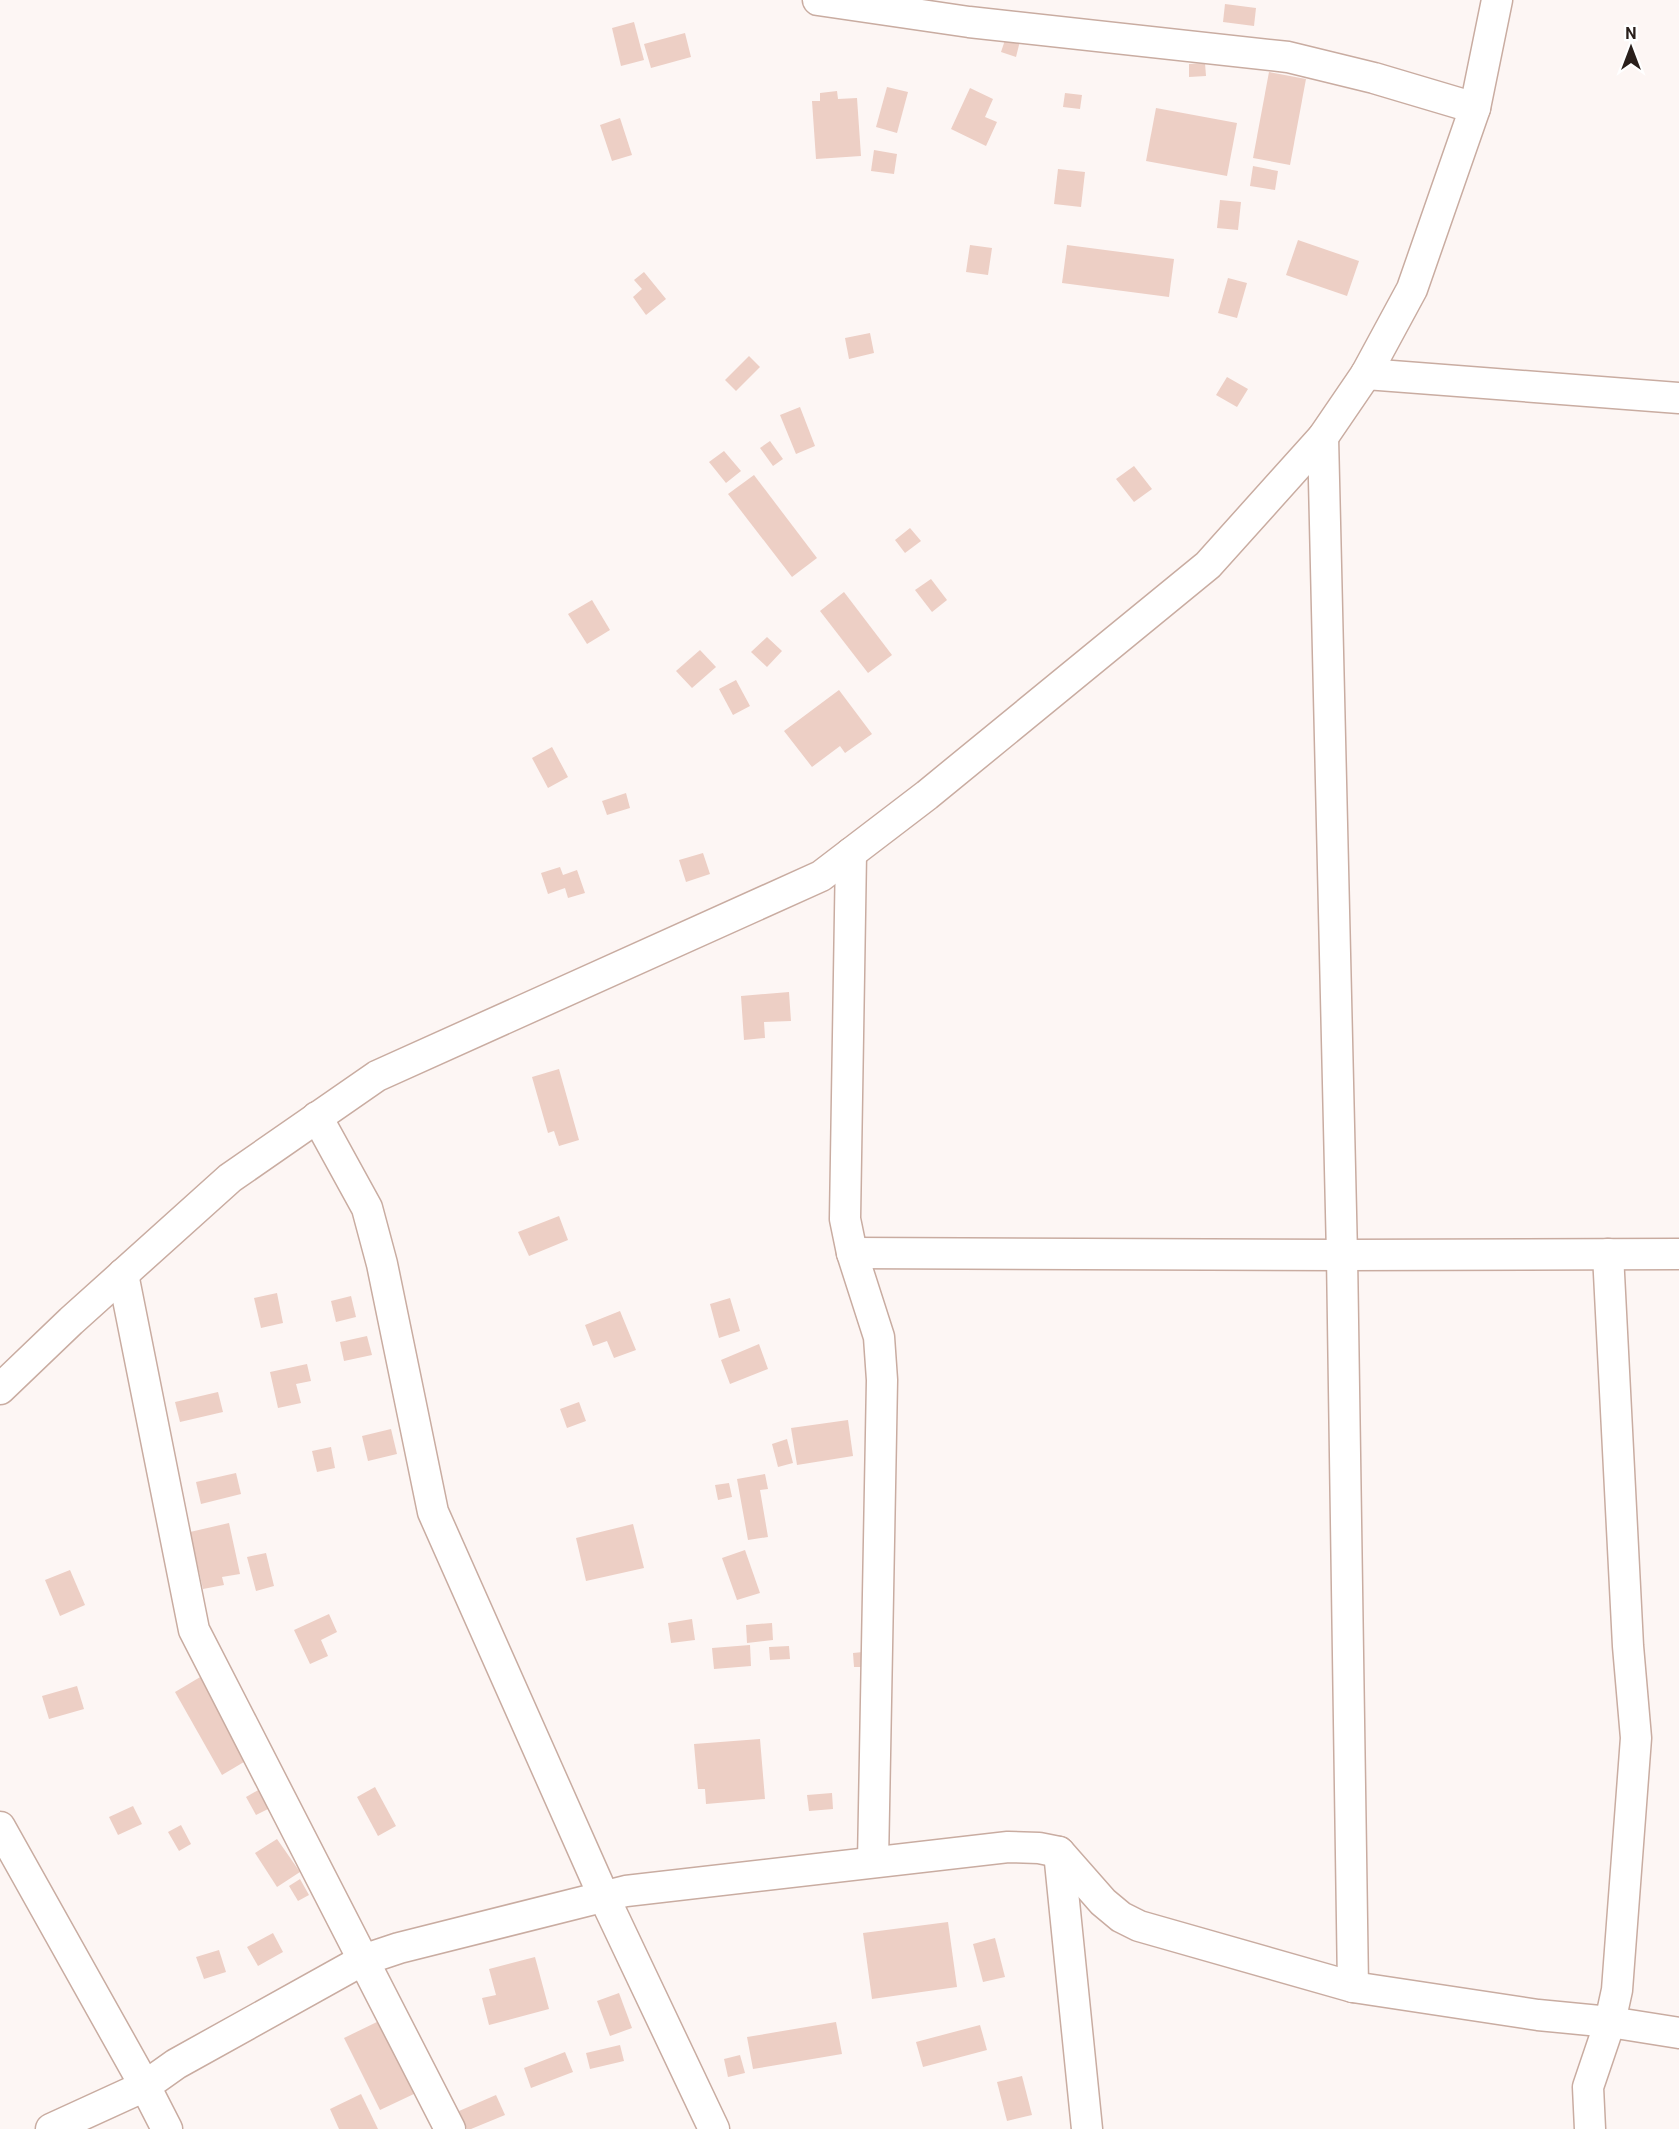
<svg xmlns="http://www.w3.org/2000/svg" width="1679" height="2129" font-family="Roboto,sans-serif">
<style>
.building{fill:#edcfc5}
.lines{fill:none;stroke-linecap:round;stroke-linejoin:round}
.minor-casing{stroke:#c9aca1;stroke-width:33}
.minor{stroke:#fff;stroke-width:30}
</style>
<rect width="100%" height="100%" fill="#fdf6f4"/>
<g class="building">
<polygon points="1225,4 1256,8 1254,26 1223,22"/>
<polygon points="634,22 644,60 621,66 612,28"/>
<polygon points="685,33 691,57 651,68 644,44"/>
<polygon points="1006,37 1020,41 1016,57 1001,52"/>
<polygon points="1205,63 1206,76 1189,77 1189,64"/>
<polygon points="1269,72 1306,79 1290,165 1253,158"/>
<polygon points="887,87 908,92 897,133 876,127"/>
<polygon points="970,88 993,99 985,117 997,122 986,146 951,129"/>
<polygon points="837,91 838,99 857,98 861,156 816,159 812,101 820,101 820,93"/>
<polygon points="1065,93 1082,95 1080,109 1063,107"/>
<polygon points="1156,108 1237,123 1227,176 1146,161"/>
<polygon points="620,118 632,155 612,161 600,125"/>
<polygon points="874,150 897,154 894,174 871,171"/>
<polygon points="1253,166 1278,171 1275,190 1250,186"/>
<polygon points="1058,169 1085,172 1081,207 1054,204"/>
<polygon points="1220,200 1241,202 1238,230 1217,228"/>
<polygon points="1298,240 1359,261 1347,296 1286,275"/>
<polygon points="970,245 992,248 988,275 966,272"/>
<polygon points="1067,245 1174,259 1169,297 1062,283"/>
<polygon points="644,272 666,299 646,315 633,297 642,289 634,280"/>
<polygon points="1228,278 1247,283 1237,318 1218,313"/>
<polygon points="870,333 874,353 849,359 845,338"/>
<polygon points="749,356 760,367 736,391 725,380"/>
<polygon points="1227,377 1248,389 1237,407 1216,395"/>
<polygon points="800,407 815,446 796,454 780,415"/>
<polygon points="770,441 783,459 773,466 760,448"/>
<polygon points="724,451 741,471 726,483 709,462"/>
<polygon points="1134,466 1152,489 1134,502 1116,479"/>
<polygon points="754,475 817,558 792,577 728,494"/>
<polygon points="910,528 921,541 905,553 895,540"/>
<polygon points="931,579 947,600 932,612 915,590"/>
<polygon points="844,592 892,655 868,673 820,611"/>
<polygon points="592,600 610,630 587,644 568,614"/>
<polygon points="767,637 782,651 767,667 751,652"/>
<polygon points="700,650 716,667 692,688 676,671"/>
<polygon points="736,680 750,706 733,715 719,689"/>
<polygon points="839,690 872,734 845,753 840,746 812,767 784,731"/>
<polygon points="552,747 568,777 548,788 532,758"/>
<polygon points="626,793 630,808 607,815 602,801"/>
<polygon points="703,853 710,874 686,882 679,860"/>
<polygon points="560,867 563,875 577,870 585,893 568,898 565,888 548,894 541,873"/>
<polygon points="789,992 791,1021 764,1022 765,1038 744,1040 741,996"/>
<polygon points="559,1069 579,1140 559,1146 554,1131 548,1133 532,1077"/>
<polygon points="559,1216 568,1240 529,1256 518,1232"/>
<polygon points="277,1293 283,1323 261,1328 254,1298"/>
<polygon points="351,1296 356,1317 336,1322 331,1301"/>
<polygon points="730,1298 740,1331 719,1338 710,1304"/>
<polygon points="620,1311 636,1350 614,1358 607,1341 593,1346 585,1325"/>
<polygon points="367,1336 372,1355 344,1361 340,1342"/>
<polygon points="759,1344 768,1369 730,1384 721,1360"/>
<polygon points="307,1364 311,1381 296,1384 301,1403 278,1408 270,1372"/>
<polygon points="218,1392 223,1412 180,1422 175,1402"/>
<polygon points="579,1402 586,1421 567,1428 560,1409"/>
<polygon points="848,1420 853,1456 797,1465 791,1428"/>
<polygon points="391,1429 397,1454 368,1461 362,1436"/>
<polygon points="787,1439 793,1463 778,1467 772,1444"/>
<polygon points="331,1447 335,1468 317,1472 312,1451"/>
<polygon points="236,1473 241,1494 201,1504 196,1482"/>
<polygon points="765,1474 768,1489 760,1490 768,1537 748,1540 737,1479"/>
<polygon points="729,1483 732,1497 718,1500 715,1485"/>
<polygon points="229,1523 240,1574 222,1577 224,1585 203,1589 190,1532"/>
<polygon points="633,1524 644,1568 586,1581 576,1538"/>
<polygon points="745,1550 760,1593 737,1600 722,1558"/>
<polygon points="266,1553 274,1586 256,1591 247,1557"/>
<polygon points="70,1570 85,1605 60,1616 45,1580"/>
<polygon points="329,1614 337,1632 321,1640 328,1656 310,1664 294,1630"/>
<polygon points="692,1619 695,1640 671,1643 668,1623"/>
<polygon points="772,1623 773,1640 747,1643 746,1625"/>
<polygon points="750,1645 751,1666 714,1669 712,1648"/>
<polygon points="789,1646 790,1659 770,1660 769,1647"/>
<polygon points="863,1652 864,1667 854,1667 853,1653"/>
<polygon points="207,1673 254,1756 222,1775 175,1692"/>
<polygon points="77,1686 84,1709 49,1719 42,1696"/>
<polygon points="760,1739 765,1799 706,1804 705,1789 698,1789 694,1744"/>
<polygon points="375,1787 396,1826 378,1836 357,1797"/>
<polygon points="260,1789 270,1808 256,1815 246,1797"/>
<polygon points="832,1793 833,1809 809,1811 807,1795"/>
<polygon points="133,1806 142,1824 118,1835 109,1817"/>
<polygon points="181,1825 191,1844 179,1851 168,1832"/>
<polygon points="277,1839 300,1872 277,1887 255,1853"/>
<polygon points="300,1879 309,1895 298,1901 289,1886"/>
<polygon points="948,1922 957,1987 872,1999 863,1933"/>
<polygon points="273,1933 283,1952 258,1966 247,1947"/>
<polygon points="995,1938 1005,1977 983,1982 973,1944"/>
<polygon points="219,1950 226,1972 204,1979 196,1957"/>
<polygon points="535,1957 549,2009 489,2025 482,1998 496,1995 489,1969"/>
<polygon points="619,1993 632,2028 610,2036 597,2001"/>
<polygon points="381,2020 416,2093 380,2110 344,2038"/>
<polygon points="836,2022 842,2054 753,2069 747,2037"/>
<polygon points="980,2025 987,2050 923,2067 916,2042"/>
<polygon points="620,2045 624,2061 590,2069 586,2053"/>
<polygon points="565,2052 573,2072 531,2088 524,2068"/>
<polygon points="740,2055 745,2073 728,2077 724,2059"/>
<polygon points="1022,2076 1032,2115 1007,2121 997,2082"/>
<polygon points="361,2094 378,2129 339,2129 330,2109"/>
<polygon points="496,2095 505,2115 471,2129 467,2129 459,2111"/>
</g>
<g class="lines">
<defs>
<g id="minor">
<polyline points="818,0 969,22 1288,57 1374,78 1475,108"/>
<polyline points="1366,374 1679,398"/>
<polyline points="1323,437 1342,1255 1353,1987"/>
<polyline points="851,853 845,1219 852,1253 879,1337 882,1380 873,1862"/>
<polyline points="317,1117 367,1208 382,1264 433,1512 604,1897 714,2129"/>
<polyline points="852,1253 1342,1255 1679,1254"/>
<polyline points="123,1274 194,1630 450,2129"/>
<polyline points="0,1389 71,1321 230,1178 377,1076 821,876 927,795 1208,565 1323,437 1366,374 1412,289 1475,108 1497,0"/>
<polyline points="0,1827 145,2086 167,2129"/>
<polyline points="1059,1852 1087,2129"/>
<polyline points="51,2129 145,2086 176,2064 363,1960 399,1948 626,1891 1008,1847 1039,1848 1059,1852 1103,1902 1121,1917 1139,1926 1353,1987 1538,2015 1610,2022 1679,2033"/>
<polyline points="1590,2129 1588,2087 1610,2022 1617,1990 1636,1738 1628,1646 1608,1254"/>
</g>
</defs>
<use href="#minor" class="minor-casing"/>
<use href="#minor" class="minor"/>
</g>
<g transform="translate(1631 48)" stroke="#ffffff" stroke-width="4.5" paint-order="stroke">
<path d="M0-4.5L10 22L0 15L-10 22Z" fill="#2a1f1b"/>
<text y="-9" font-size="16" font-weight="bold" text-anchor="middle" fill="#2a1f1b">N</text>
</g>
</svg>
